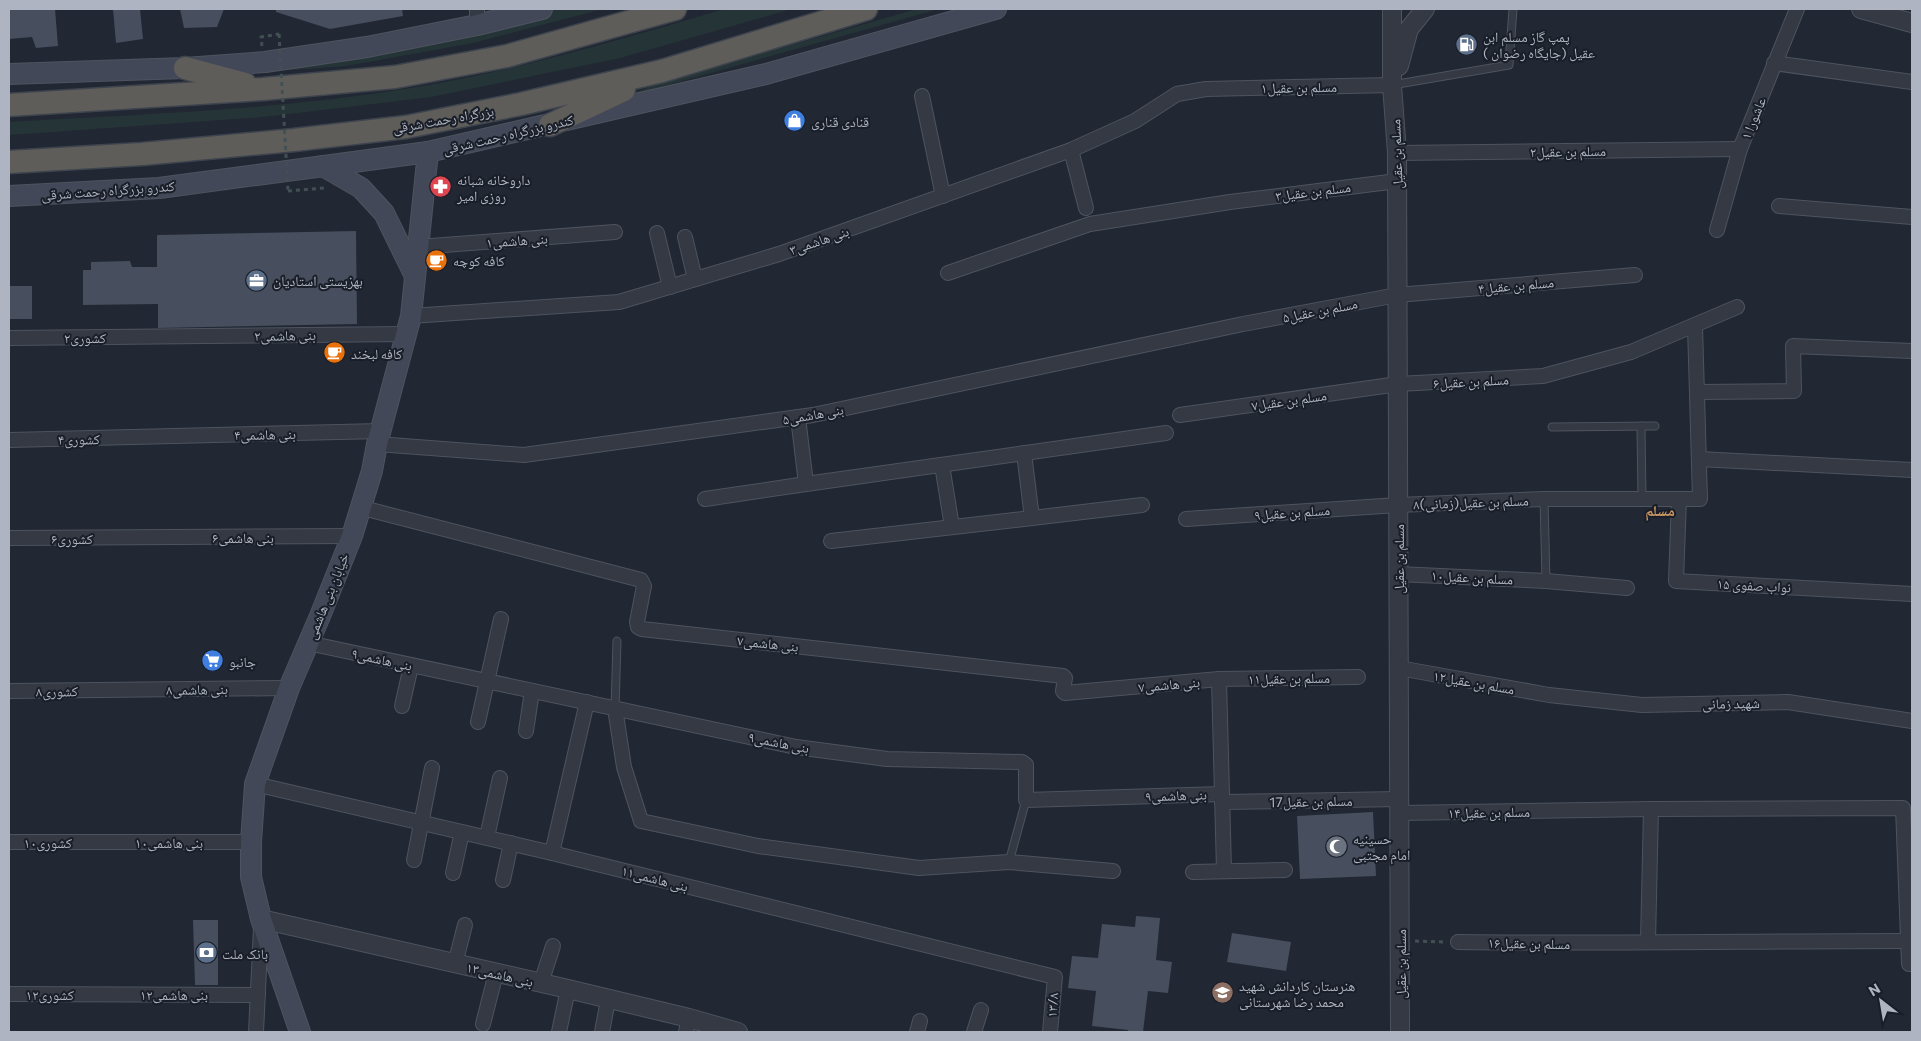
<svg xmlns="http://www.w3.org/2000/svg" width="1921" height="1041" font-family="Commissioner,'Noto Naskh Arabic',sans-serif">
<style>
.green{fill:#253537}
.building{fill:#474e5d}
.lines{fill:none;stroke-linecap:round;stroke-linejoin:round}
.service-casing{stroke:#4e545f;stroke-width:9}
.minor-casing{stroke:#4e545f;stroke-width:16}
.tertiary-casing{stroke:#4e545f;stroke-width:20}
.secondary-casing{stroke:#4e545f;stroke-width:22}
.trunk-casing{stroke:#3e444e;stroke-width:25}
.path{stroke:#425054;stroke-width:3;stroke-dasharray:4 4;stroke-linecap:butt}
.service{stroke:#343944;stroke-width:7}
.minor{stroke:#343944;stroke-width:14}
.tertiary{stroke:#343944;stroke-width:18}
.secondary{stroke:#424857;stroke-width:20}
.trunk{stroke:#5e5d5a;stroke-width:22}
.path-bridge{stroke:#425054;stroke-width:3;stroke-dasharray:4 4;stroke-linecap:butt}
.labels{text-anchor:middle;dominant-baseline:central;stroke-width:4;stroke-linejoin:round;paint-order:stroke}
.poi-label{font-size:14px;fill:#aeb4c1;stroke:#191e28;text-anchor:start}
.street-label{font-size:14px;fill:#aeb4c1;stroke:#191e28}
.neighbourhood-label{font-size:15px;font-weight:bold;fill:#c89562;stroke:#191e28}
</style>
<rect width="100%" height="100%" fill="#212733"/>
<g class="green">
<polygon points="549,9 603,9 473,43 346,66 292,70 254,67"/>
<path d="M725,9H792L620,58L431,97L263,117L9,135V122C143,114 278,110 411,88C517,71 621,39 725,9Z"/>
<polygon points="917,9 939,9 625,97 659,83"/>
</g>
<g class="building">
<polygon points="9,9 55,9 58,46 36,48 32,37 9,39"/>
<polygon points="113,9 140,9 143,39 116,43"/>
<polygon points="180,9 224,9 217,27 184,28"/>
<polygon points="276,9 402,9 403,16 330,29 276,12"/>
<polygon points="356,231 357,324 158,328 158,304 83,305 83,270 91,270 91,262 130,261 132,267 157,267 157,235"/>
<rect x="9" y="286" width="23" height="33"/>
<polygon points="1373,812 1376,876 1300,879 1297,816"/>
<polygon points="1136,916 1160,918 1156,960 1172,962 1168,993 1148,991 1143,1032 1128,1032 1128,1030 1092,1026 1096,991 1068,988 1072,956 1098,958 1102,924 1135,927"/>
<polygon points="193,920 218,920 218,985 195,985"/>
<polygon points="1232,933 1291,942 1286,971 1227,962"/>
</g>
<g class="lines">
<defs>
<g id="service">
<polyline points="1392,85 1509,65 1513,9"/>
<polyline points="1641,426 1642,499"/>
<polyline points="1552,427 1655,426"/>
<polyline points="1544,499 1546,581"/>
<polyline points="615,708 617,641"/>
<polyline points="1009,862 1026,800"/>
</g>
<g id="minor">
<polyline points="477,9 477,25"/>
<polyline points="1774,63 1912,82"/>
<polyline points="922,96 943,196"/>
<polyline points="1071,150 1086,208"/>
<polyline points="1397,153 1740,149"/>
<polyline points="1779,206 1912,217"/>
<polyline points="1717,230 1740,149 1797,9"/>
<polyline points="657,233 670,287"/>
<polyline points="685,237 695,279"/>
<polyline points="418,247 615,232"/>
<polyline points="948,273 1090,224 1230,202 1397,181"/>
<polyline points="411,316 619,302 779,254 1071,150 1135,121 1177,94 1206,89 1392,85"/>
<polyline points="9,338 407,334"/>
<polyline points="1697,392 1794,391 1793,346 1912,351"/>
<polyline points="1180,415 1398,384 1543,376 1631,352 1737,307"/>
<polyline points="798,417 806,484 1166,433"/>
<polyline points="9,440 381,431"/>
<polyline points="377,444 524,455 813,415 1243,324 1397,295 1635,275"/>
<polyline points="1699,459 1912,470"/>
<polyline points="942,465 952,527"/>
<polyline points="705,499 806,484"/>
<polyline points="1679,499 1676,581 1912,594"/>
<polyline points="359,507 641,580 644,586 637,622 638,627 642,629 1063,676 1065,678 1063,691 1065,693 1219,679 1358,677"/>
<polyline points="1032,518 1142,505"/>
<polyline points="1186,519 1398,505 1544,499 1700,499 1695,326"/>
<polyline points="9,538 352,536"/>
<polyline points="831,541 1032,518 1024,453"/>
<polyline points="1398,574 1546,581 1627,588"/>
<polyline points="308,643 796,747 887,759 1022,762 1026,765 1026,800 1222,794"/>
<polyline points="1399,668 1549,695 1642,705 1788,702 1912,721"/>
<polyline points="1219,679 1224,871"/>
<polyline points="9,691 289,688"/>
<polyline points="402,706 411,666"/>
<polyline points="615,708 624,767 641,821 758,846 919,868 1009,862 1113,871"/>
<polyline points="478,722 501,619"/>
<polyline points="526,731 532,691"/>
<polyline points="255,784 552,853 1055,977 1050,1032"/>
<polyline points="1222,802 1399,799"/>
<polyline points="1399,813 1651,809 1903,808 1909,964 1912,964"/>
<polyline points="487,837 500,778"/>
<polyline points="9,842 251,842"/>
<polyline points="552,853 587,702"/>
<polyline points="414,860 432,768"/>
<polyline points="1193,872 1285,870"/>
<polyline points="453,873 462,832"/>
<polyline points="503,880 511,843"/>
<polyline points="1648,941 1651,809"/>
<path d="M1458,942C1608,944 1758,941 1908,941"/>
<polyline points="455,964 465,925"/>
<polyline points="541,983 553,946"/>
<polyline points="9,994 258,995"/>
<polyline points="483,1024 496,973"/>
<polyline points="256,1032 261,928"/>
<polyline points="559,1032 568,989"/>
<polyline points="602,1032 608,1000"/>
<polyline points="686,1032 689,1018"/>
<polyline points="917,1032 920,1021"/>
<polyline points="974,1032 981,1010"/>
</g>
<g id="tertiary">
<polyline points="1392,9 1392,85 1397,153 1400,1032"/>
<polyline points="1861,9 1912,23"/>
<polyline points="1399,66 1409,29 1425,9"/>
<polyline points="261,919 568,989 689,1018 738,1032"/>
</g>
<g id="secondary">
<polyline points="9,74 185,68 265,62 367,47 477,25 542,9"/>
<polyline points="323,166 361,188 384,213 415,276"/>
<polyline points="9,196 159,188 428,152 766,74 996,9"/>
<polyline points="300,1032 261,919 251,877 251,842 255,784 289,688 320,616 352,536 372,471 377,444 411,316 428,152"/>
</g>
<g id="trunk">
<polyline points="185,68 245,84"/>
<polyline points="9,105 263,89 395,77 507,56 675,9"/>
<polyline points="550,125 624,90"/>
<polyline points="9,162 142,154 294,140 406,127 521,104 662,71 866,9"/>
</g>
</defs>
<use href="#service" class="service-casing"/>
<use href="#minor" class="minor-casing"/>
<use href="#tertiary" class="tertiary-casing"/>
<use href="#secondary" class="secondary-casing"/>
<use href="#trunk" class="trunk-casing"/>
<g class="path">
<polyline points="262,46 261,37 279,34"/>
<polyline points="288,191 324,188"/>
<polyline points="1415,941 1444,942"/>
</g>
<use href="#service" class="service"/>
<use href="#minor" class="minor"/>
<use href="#tertiary" class="tertiary"/>
<use href="#secondary" class="secondary"/>
<use href="#trunk" class="trunk"/>
<polyline class="path-bridge" points="279,34 288,191"/>
</g>
<defs>
<symbol id="fuel-disc" viewBox="-11 -11 22 22"><circle r="9.5" fill="#5c6f8a" stroke="#191e28"/><path d="M-5.5-6h7V0h2V4h1.3V-2.5L3-4.5l.8-.8L6-3V5H2.5V1h-1V6h-7ZM-4.2-4.7v3.2H.2V-4.7Z" fill="#fff"/></symbol>
<symbol id="shop-disc" viewBox="-11 -11 22 22"><circle r="9.5" fill="#3f7fe0" stroke="#191e28"/><path d="M-5-2.5h2.3a2.7 3.5 0 0 1 5.4 0H5L5.5 6h-11ZM-1.5-2.5h3a1.5 2.3 0 0 0-3 0Z" fill="#fff"/></symbol>
<symbol id="pharmacy-disc" viewBox="-11 -11 22 22"><circle r="9.5" fill="#e0444e" stroke="#191e28"/><path d="M-2-6h4v4h4v4h-4v4h-4v-4h-4v-4h4Z" fill="#fff"/></symbol>
<symbol id="cafe-disc" viewBox="-11 -11 22 22"><circle r="9.5" fill="#e8710a" stroke="#191e28"/><path d="M-5.5-4.5H6V0H3Q3 3.5 0 3.5H-2.5Q-5.5 3.5-5.5 0ZM3-3.2v2h1.7v-2ZM-6 4.5H4V6H-6Z" fill="#fff"/></symbol>
<symbol id="office-disc" viewBox="-11 -11 22 22"><circle r="9.5" fill="#5c6f8a" stroke="#191e28"/><path d="M-6-3h4V-5.5h4V-3h4V5H-6ZM-1-4.5V-3h2v-1.5ZM-6 0V1H6V0Z" fill="#fff"/></symbol>
<symbol id="supermarket-disc" viewBox="-11 -11 22 22"><circle r="9.5" fill="#3f7fe0" stroke="#191e28"/><path d="M-6-5.5h2.5l.6 2H6L4.5 2H-2.5L-4.4-4H-6ZM-1.5 3.2a1.3 1.3 0 1 0 .1 0ZM3 3.2a1.3 1.3 0 1 0 .1 0Z" fill="#fff"/></symbol>
<symbol id="mosque-disc" viewBox="-11 -11 22 22"><circle r="9.5" fill="#6b7280" stroke="#191e28"/><path d="M3.5-4.9A6 6 0 1 0 3.5 4.9A5 5 0 1 1 3.5-4.9Z" fill="#fff"/></symbol>
<symbol id="bank-disc" viewBox="-11 -11 22 22"><circle r="9.5" fill="#5c6f8a" stroke="#191e28"/><path d="M-6-4H6V4H-6ZM0-2.3a2.3 2.3 0 1 0 0 4.6a2.3 2.3 0 1 0 0-4.6Z" fill="#fff"/></symbol>
<symbol id="school-disc" viewBox="-11 -11 22 22"><circle r="9.5" fill="#8d6e63" stroke="#191e28"/><path d="M0-5L7-2L0 1L-7-2ZM-4 1L0 2.5L4 1V4Q0 6-4 4Z" fill="#fff"/></symbol>
</defs>
<g fill-rule="evenodd">
<use href="#fuel-disc" x="1454" y="32" width="25" height="25"/>
<use href="#shop-disc" x="782" y="108" width="25" height="25"/>
<use href="#pharmacy-disc" x="428" y="174" width="25" height="25"/>
<use href="#cafe-disc" x="424" y="248" width="25" height="25"/>
<use href="#office-disc" x="244" y="268" width="25" height="25"/>
<use href="#cafe-disc" x="322" y="340" width="25" height="25"/>
<use href="#supermarket-disc" x="200" y="648" width="25" height="25"/>
<use href="#mosque-disc" x="1324" y="834" width="25" height="25"/>
<use href="#bank-disc" x="194" y="940" width="25" height="25"/>
<use href="#school-disc" x="1210" y="980" width="25" height="25"/>
</g>
<g class="labels">
<g class="poi-label">
<text x="1483" y="36">پمپ گاز مسلم ابن<tspan x="1483" dy="16">عقیل (جایگاه رضوان )</tspan></text>
<text x="811" y="121">قنادی قناری</text>
<text x="457" y="179">داروخانه شبانه<tspan x="457" dy="16">روزی امیر</tspan></text>
<text x="453" y="260">کافه کوچه</text>
<text x="273" y="280">بهزیستی استادیان</text>
<text x="351" y="353">کافه لبخند</text>
<text x="229" y="661">جانبو</text>
<text x="1353" y="838">حسینیه<tspan x="1353" dy="16">امام مجتبی</tspan></text>
<text x="222" y="953">بانک ملت</text>
<text x="1239" y="985">هنرستان کاردانش شهید<tspan x="1239" dy="16">محمد رضا شهرستانی</tspan></text>
</g>
<g class="street-label">
<text transform="translate(1299 87) rotate(-1)">مسلم بن عقیل۱</text>
<text transform="translate(1753 118) rotate(-68)">عاشورا ۱</text>
<text transform="translate(443 119) rotate(-10)">بزرگراه رحمت شرقی</text>
<text transform="translate(508 134) rotate(-13)">کندرو بزرگراه رحمت شرقی</text>
<text transform="translate(1568 151) rotate(-1)">مسلم بن عقیل۲</text>
<text transform="translate(1396 154) rotate(-92)">مسلم بن عقیل</text>
<text transform="translate(108 190) rotate(-4)">کندرو بزرگراه رحمت شرقی</text>
<text transform="translate(1313 191) rotate(-7)">مسلم بن عقیل۳</text>
<text transform="translate(517 240) rotate(-4)">بنی هاشمی۱</text>
<text transform="translate(819 240) rotate(-19)">بنی هاشمی۳</text>
<text transform="translate(1516 285) rotate(-5)">مسلم بن عقیل۴</text>
<text transform="translate(1320 310) rotate(-11)">مسلم بن عقیل۵</text>
<text transform="translate(285 335) rotate(-1)">۲بنی هاشمی</text>
<text x="85" y="337">کشوری۲</text>
<text transform="translate(1471 381) rotate(-3)">مسلم بن عقیل۶</text>
<text transform="translate(1289 400) rotate(-8)">مسلم بن عقیل۷</text>
<text transform="translate(813 414) rotate(-10)">بنی هاشمی۵</text>
<text transform="translate(265 434) rotate(-1)">۴بنی هاشمی</text>
<text transform="translate(79 439) rotate(-1)">کشوری۴</text>
<text transform="translate(1471 502) rotate(-2)">۸مسلم بن عقیل(زمانی)</text>
<text transform="translate(1292 512) rotate(-4)">مسلم بن عقیل۹</text>
<text x="243" y="537">۶بنی هاشمی</text>
<text x="72" y="538">کشوری۶</text>
<text transform="translate(1398 559) rotate(-90)">مسلم بن عقیل</text>
<text transform="translate(1472 577) rotate(3)">مسلم بن عقیل۱۰</text>
<text transform="translate(1754 585) rotate(3)">نواب صفوی ۱۵</text>
<text transform="translate(327 596) rotate(-68)">خیابان بنی هاشمی</text>
<text transform="translate(768 643) rotate(6)">بنی هاشمی۷</text>
<text transform="translate(382 659) rotate(12)">بنی هاشمی۹</text>
<text transform="translate(1289 678) rotate(-1)">مسلم بن عقیل۱۱</text>
<text transform="translate(1474 682) rotate(10)">مسلم بن عقیل۱۲</text>
<text transform="translate(1169 684) rotate(-5)">بنی هاشمی۷</text>
<text transform="translate(197 689) rotate(-1)">۸بنی هاشمی</text>
<text transform="translate(57 691) rotate(-1)">۸کشوری</text>
<text transform="translate(1731 703) rotate(-1)">شهید زمانی</text>
<text transform="translate(779 742) rotate(11)">بنی هاشمی۹</text>
<text transform="translate(1176 795) rotate(-2)">بنی هاشمی۹</text>
<text transform="translate(1311 801) rotate(-1)">مسلم بن عقیل17</text>
<text transform="translate(1489 812) rotate(-1)">مسلم بن عقیل۱۴</text>
<text x="48" y="842">کشوری۱۰</text>
<text x="169" y="842">۱۰بنی هاشمی</text>
<text transform="translate(655 878) rotate(14)">بنی هاشمی۱۱</text>
<text transform="translate(1529 943) rotate(1)">مسلم بن عقیل۱۶</text>
<text transform="translate(1400 964) rotate(-90)">مسلم بن عقیل</text>
<text transform="translate(500 974) rotate(13)">بنی هاشمی۱۳</text>
<text x="50" y="994">کشوری۱۲</text>
<text x="174" y="994">۱۲بنی هاشمی</text>
<text transform="translate(1052 1005) rotate(-85)">۱۳/۸</text>
</g>
<g class="neighbourhood-label">
<text x="1660" y="510">مسلم</text>
</g>
</g>
<rect width="1921" height="1041" fill="none" stroke="#aeb4c1" stroke-width="20"/>
<g transform="translate(1881 1001) rotate(329)" stroke="#191e28" stroke-width="4" paint-order="stroke">
<path d="M0-4L9 19L0 12L-9 19Z" fill="#aeb4c1"/>
<text y="-8" font-size="14" font-weight="bold" text-anchor="middle" fill="#aeb4c1">N</text>
</g>
</svg>
